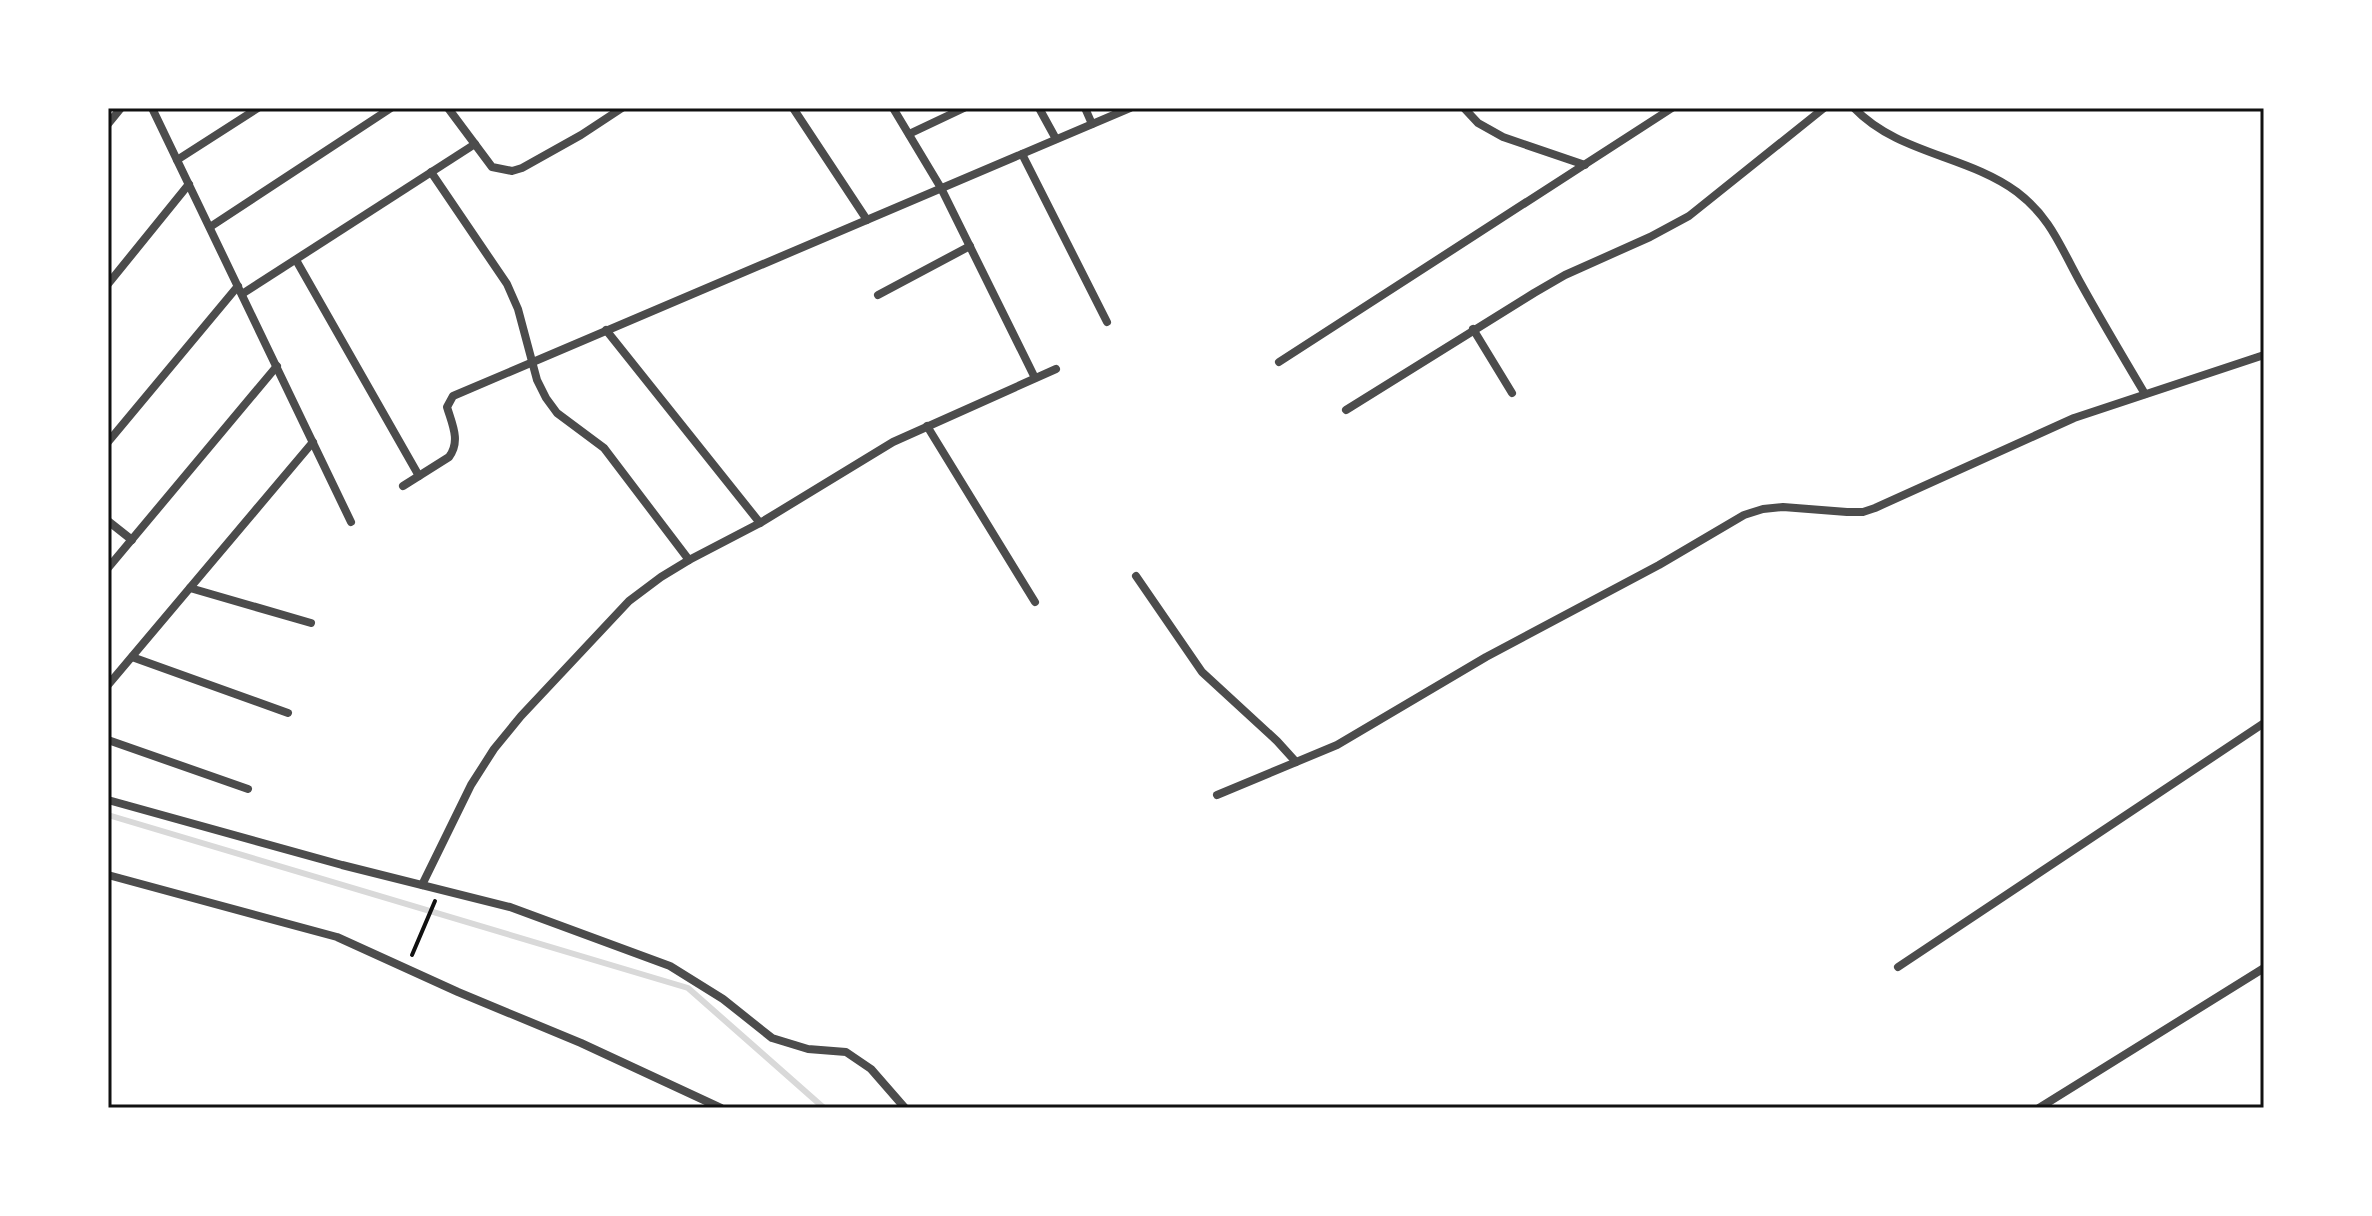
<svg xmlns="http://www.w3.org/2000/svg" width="2372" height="1216" font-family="Ubuntu,sans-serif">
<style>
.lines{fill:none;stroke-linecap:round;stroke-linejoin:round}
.stream{stroke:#d9d9d9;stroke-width:6}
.path{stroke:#111;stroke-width:4}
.minor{stroke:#4c4c4c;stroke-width:8}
.neatline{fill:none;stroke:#111;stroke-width:3}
</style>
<rect width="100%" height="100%" fill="#fff"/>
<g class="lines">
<polyline class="stream" points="108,815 688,988 824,1108"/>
<polyline class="path" points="412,955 435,901"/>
<g class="minor">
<polyline points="152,108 351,522"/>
<polyline points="448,108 492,167 512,171 522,168 581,135 622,108"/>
<polyline points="793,108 867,220"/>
<polyline points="893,108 941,188 1035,378"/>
<polyline points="1039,108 1056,139"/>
<polyline points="1085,108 1092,124"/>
<polyline points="1464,108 1478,123 1503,137 1585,165"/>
<path d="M1854,108C1898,154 1967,155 2017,192C2051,218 2060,246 2080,282C2101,320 2123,357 2145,394"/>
<polyline points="108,124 121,108"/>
<polyline points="909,134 964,108"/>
<polyline points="1022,154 1107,322"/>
<polyline points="177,160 258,108"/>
<polyline points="431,172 507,284 518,309 537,380 546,398 557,413 604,448 689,560"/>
<polyline points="210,227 391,108"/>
<polyline points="296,260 419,476"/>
<polyline points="108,284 189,184"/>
<polyline points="242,294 475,144"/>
<polyline points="878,295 970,246"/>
<polyline points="1473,329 1512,393"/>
<polyline points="606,330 760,523"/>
<polyline points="1279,362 1672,108"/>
<polyline points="1346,410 1534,293 1565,275 1650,237 1689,216 1824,108"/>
<polyline points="927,426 1035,602"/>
<polyline points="108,442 238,286"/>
<path d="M403,486L449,457C461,441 452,424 447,407L453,396L1130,108"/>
<polyline points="108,521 132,540"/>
<polyline points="108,568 277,366"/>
<polyline points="1136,576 1202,672 1277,741 1296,762"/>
<polyline points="190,588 311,623"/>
<polyline points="132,657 288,713"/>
<polyline points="108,685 313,442"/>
<polyline points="108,740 248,789"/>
<polyline points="1217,795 1337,745 1486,657 1659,565 1744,515 1763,509 1783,507 1847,512 1863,512 1875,508 2074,418 2264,355"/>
<polyline points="108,800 342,865 510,907 670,966 723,999 772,1038 808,1049 846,1052 871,1069 905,1108"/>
<polyline points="108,875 337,937 458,992 581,1043 721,1108"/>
<polyline points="422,885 471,785 494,749 521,716 629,601 661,577 689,560 760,523 893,442 1056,369"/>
<polyline points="1898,967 2264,723"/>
<polyline points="2039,1108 2264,968"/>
</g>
</g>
<rect width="2372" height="1216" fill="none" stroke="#ffffff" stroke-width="220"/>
<rect x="110" y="110" width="2152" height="996" class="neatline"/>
</svg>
